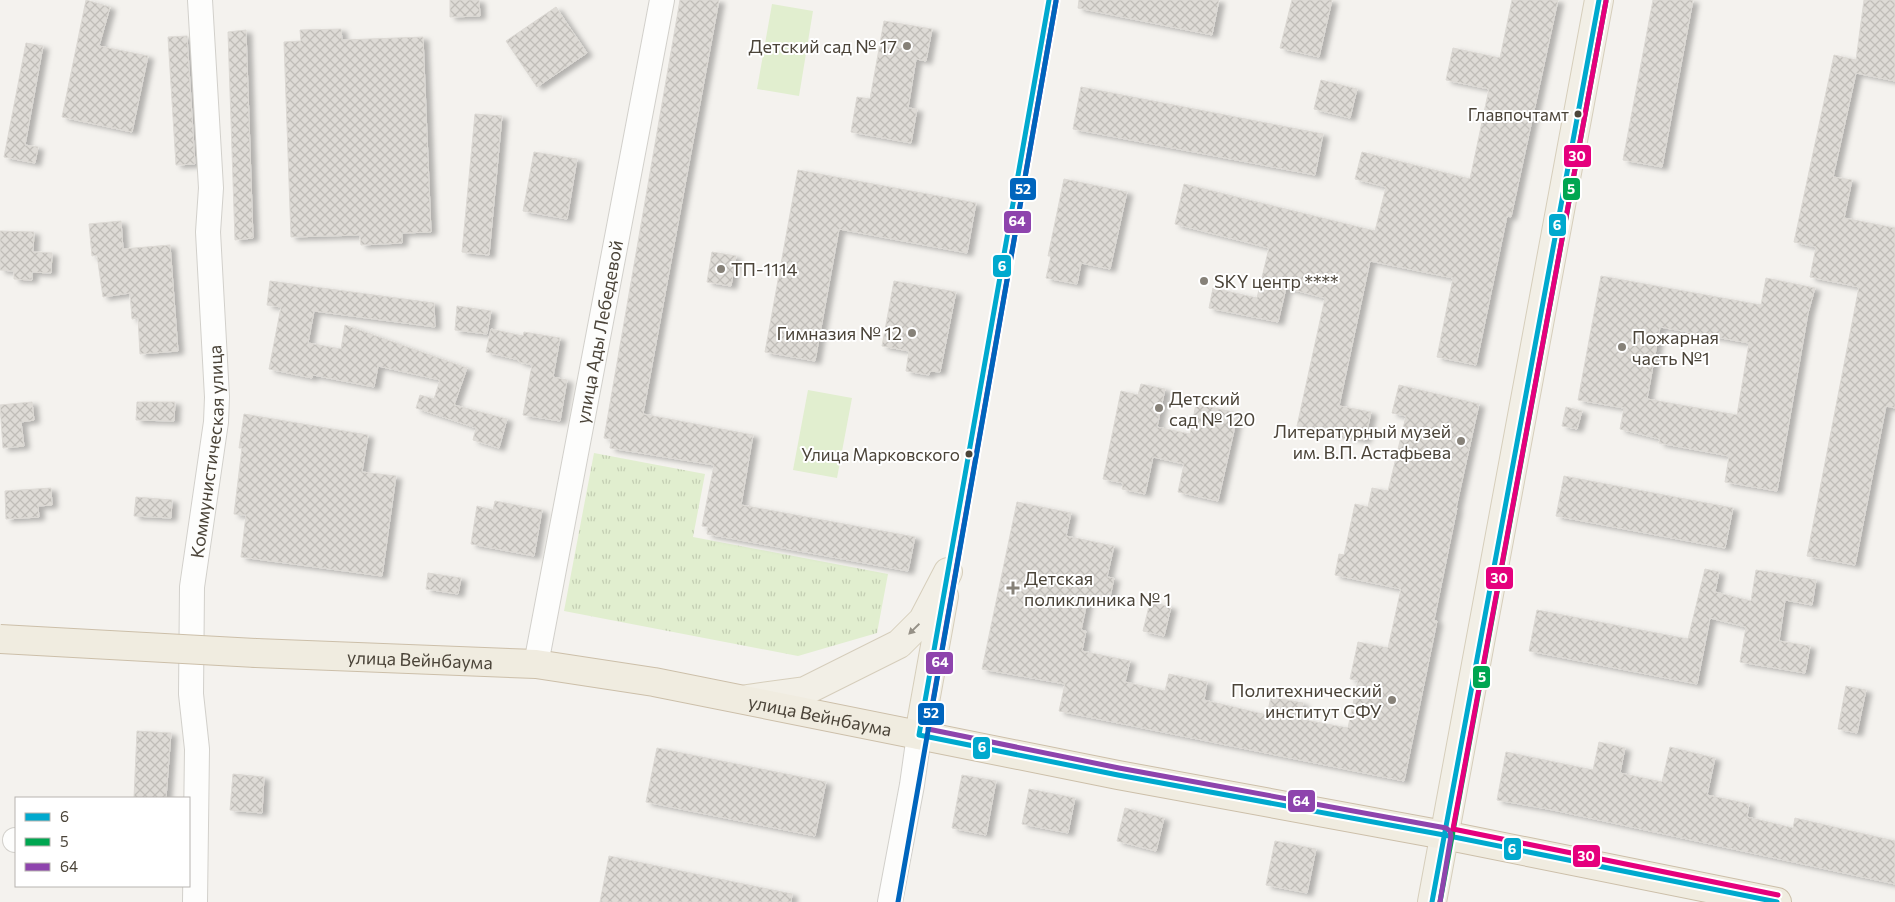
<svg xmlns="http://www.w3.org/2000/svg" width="1895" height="902" font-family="Commissioner,sans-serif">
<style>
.park{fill:url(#park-tufts)}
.pitch{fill:#e1eecf}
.building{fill:url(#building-cross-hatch);stroke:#dcd9d4;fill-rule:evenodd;filter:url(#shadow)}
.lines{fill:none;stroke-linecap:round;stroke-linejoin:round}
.minor-casing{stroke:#d2d0cb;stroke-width:26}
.primary-casing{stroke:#d6cebb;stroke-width:30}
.trunk-casing{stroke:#ccbfa9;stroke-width:30}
.minor{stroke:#fdfdfc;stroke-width:24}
.primary{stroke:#f2efe6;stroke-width:28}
.trunk{stroke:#f0ece0;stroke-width:28}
.trunk-bridge-casing{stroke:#ccbfa9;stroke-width:30;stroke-linecap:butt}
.trunk-bridge{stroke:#f0ece0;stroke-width:28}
.bus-1-casing{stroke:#fff;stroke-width:9}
.bus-2-casing{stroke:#fff;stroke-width:9}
.bus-3-casing{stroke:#fff;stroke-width:9}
.bus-4-casing{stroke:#fff;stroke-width:9}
.bus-5-casing{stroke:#fff;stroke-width:9}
.bus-1{stroke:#00a9ce;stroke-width:5}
.bus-2{stroke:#00a651;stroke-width:5}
.bus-3{stroke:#8e44ad;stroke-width:5}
.bus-4{stroke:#e5007d;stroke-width:5}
.bus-5{stroke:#0065bd;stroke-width:5}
.oneway{fill:#969187}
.poi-dot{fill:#868178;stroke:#fff;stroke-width:2}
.bus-dot{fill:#4b4439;stroke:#fff;stroke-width:2}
.labels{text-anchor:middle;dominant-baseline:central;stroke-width:4;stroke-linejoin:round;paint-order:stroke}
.bus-label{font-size:17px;fill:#4b4439;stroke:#fff;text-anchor:end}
.poi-label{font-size:18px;fill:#4b4439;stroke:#fff;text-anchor:start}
.street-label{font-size:18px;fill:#4b4439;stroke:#fff}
.line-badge{stroke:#fff;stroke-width:2}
.badge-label{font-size:14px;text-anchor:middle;font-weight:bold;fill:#fff}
</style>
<defs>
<pattern id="park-tufts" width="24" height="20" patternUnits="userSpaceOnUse" patternTransform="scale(1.25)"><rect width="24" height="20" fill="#e1eecf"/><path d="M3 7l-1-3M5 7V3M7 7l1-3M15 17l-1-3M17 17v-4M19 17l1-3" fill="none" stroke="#c3cdb2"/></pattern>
<pattern id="building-cross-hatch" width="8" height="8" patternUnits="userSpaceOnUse" patternTransform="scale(1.25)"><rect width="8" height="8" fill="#dedbd6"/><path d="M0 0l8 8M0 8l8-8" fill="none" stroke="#c0bdb8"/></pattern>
<filter id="shadow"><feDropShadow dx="5.5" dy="3" stdDeviation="2.5" flood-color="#0004"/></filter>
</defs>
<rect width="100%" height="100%" fill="#f4f2ee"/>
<polygon class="park" points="594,453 705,474 693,537 888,574 877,633 798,656 564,611"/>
<g class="pitch">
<polygon points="772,4 813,11 799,96 757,89"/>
<polygon points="808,390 852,398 837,478 793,470"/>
</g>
<g class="building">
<polygon points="86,0 110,7 99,46 148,56 132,132 62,117"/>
<polygon points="450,0 479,0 480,16 450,17"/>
<polygon points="680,0 719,0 643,414 753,435 741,505 915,537 908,571 707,534 708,527 702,526 714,465 610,448 611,439 604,438"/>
<polygon points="1079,0 1219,0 1212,35 1078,8"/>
<polygon points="1292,0 1332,0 1319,57 1280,48"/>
<polygon points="1512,0 1558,0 1511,217 1507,216 1476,365 1437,357 1453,278 1370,261 1339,406 1371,412 1365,440 1297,426 1325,298 1286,288 1278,322 1209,308 1213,288 1257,298 1269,248 1175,224 1184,184 1375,231 1386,187 1355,179 1362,152 1470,179 1489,89 1446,80 1453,48 1500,58"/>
<polygon points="1653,0 1693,0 1662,167 1623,160"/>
<polygon points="1864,0 1895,0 1895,81 1856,73 1833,177 1852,180 1844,218 1895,228 1895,408 1886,406 1855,565 1807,556 1859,287 1810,277 1816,247 1794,242 1834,55 1856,60"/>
<polygon points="556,7 587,53 537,87 506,41"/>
<polygon points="884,21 932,29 926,61 916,59 908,108 917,109 911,143 851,132 857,97 870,99"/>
<polygon points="341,29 342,40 423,37 431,232 402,233 402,243 361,245 360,235 291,237 284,42 301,41 300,30"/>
<polygon points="246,30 253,238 235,240 228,32"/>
<polygon points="187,36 195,164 176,165 168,37"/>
<polygon points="26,43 43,46 25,145 38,147 35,163 4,157"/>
<polygon points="1321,80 1357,89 1350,118 1314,109"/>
<polygon points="1081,87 1323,134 1315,175 1073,129"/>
<polygon points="475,114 502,116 489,255 462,252"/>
<polygon points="534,152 577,159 567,219 523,211"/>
<polygon points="798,170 976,203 967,253 839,229 815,361 765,352"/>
<polygon points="1064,179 1127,192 1110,269 1081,263 1077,284 1046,278 1051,256 1048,256"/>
<polygon points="121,221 123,249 170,245 178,351 140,354 138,318 132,319 130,293 103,297 97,255 92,256 89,224"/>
<polygon points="0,231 34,232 33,252 52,253 51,273 32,272 32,280 14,279 14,271 0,270"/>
<polygon points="712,252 736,256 731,286 707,282"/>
<path d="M1601,276L1761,305L1766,278L1815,288L1808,313L1777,491L1725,482L1729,456L1659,443L1660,439L1620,429L1624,408L1578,400ZM1660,327L1749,343L1737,415L1647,399Z"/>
<polygon points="270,281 434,303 435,327 314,311 308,343 341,349 345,325 467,368 454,405 507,419 499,448 473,440 476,428 416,408 420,395 434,399 440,380 378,366 374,387 313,375 312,378 269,369 281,307 267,305"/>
<polygon points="894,281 956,292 940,372 930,371 929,375 906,371 909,351 882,346"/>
<polygon points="457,306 491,311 487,334 455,330"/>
<polygon points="491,329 523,336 524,332 560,338 553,377 567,380 560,421 523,415 532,365 519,362 519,360 486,352"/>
<polygon points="1141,384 1165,389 1157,427 1190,434 1196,404 1238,413 1218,501 1178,492 1184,464 1153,457 1145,494 1122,489 1123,483 1103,479 1121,391 1138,395"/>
<polygon points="1399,385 1479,404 1456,508 1457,508 1434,620 1437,621 1404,781 1059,711 1065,684 982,669 1017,502 1071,513 1066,536 1114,546 1107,577 1114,578 1109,602 1088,598 1081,630 1086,631 1082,651 1130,661 1125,682 1165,691 1169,674 1207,682 1204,700 1267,715 1271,697 1303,703 1300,719 1348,728 1358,680 1350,679 1358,642 1388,648 1401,589 1335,575 1339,554 1344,555 1355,504 1368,507 1372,488 1388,491 1406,416 1392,413"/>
<polygon points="32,402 34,420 21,422 24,446 3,448 0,405"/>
<polygon points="137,402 175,402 174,421 136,420"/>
<polygon points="1566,407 1582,411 1577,429 1562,426"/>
<polygon points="244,414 368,435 362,472 396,476 382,576 241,557 246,515 234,514 242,448 239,448"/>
<polygon points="1564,476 1733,508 1725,548 1556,516"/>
<polygon points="51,488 52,505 38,506 39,517 6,519 5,491"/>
<polygon points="136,497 172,500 171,518 134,516"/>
<polygon points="495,501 542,510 534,556 471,544 477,506 493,510"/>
<polygon points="1705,569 1719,572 1715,592 1751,601 1756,570 1816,580 1812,605 1785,600 1779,641 1810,646 1805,673 1740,662 1746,627 1710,618 1697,684 1529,651 1537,610 1688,639"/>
<polygon points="428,573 461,578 458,594 426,589"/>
<polygon points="1150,602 1171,607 1164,636 1143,631"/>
<polygon points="1846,686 1866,690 1857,733 1838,729"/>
<polygon points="137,731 171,733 166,798 134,798"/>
<polygon points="1599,742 1625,748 1620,773 1662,782 1670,747 1715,758 1707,795 1749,804 1747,817 1793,828 1795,818 1895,841 1895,884 1553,810 1497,800 1506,752 1593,770"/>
<polygon points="657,748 826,782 815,836 646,802"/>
<polygon points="233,774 264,777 262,813 230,810"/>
<polygon points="962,775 996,781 986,835 952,828"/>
<polygon points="1029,789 1075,798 1068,833 1022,824"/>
<polygon points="1125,808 1164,818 1156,851 1117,841"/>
<polygon points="1275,841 1316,849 1307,893 1266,885"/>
<polygon points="609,856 792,894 791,902 600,902"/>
</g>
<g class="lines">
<defs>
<g id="minor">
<path id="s1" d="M536,664L662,0"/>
<polyline points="15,840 16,840"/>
<path id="s2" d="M195,902L197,749L191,694L192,587L216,422L217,397L208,232L211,188L200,0"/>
<polyline points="890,902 912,785 919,735"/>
</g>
<g id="primary">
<polyline points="747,699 805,691 899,644 923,620 948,572"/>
<polyline points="919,735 944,596"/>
<polyline points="1432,902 1599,0"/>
</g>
<g id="trunk">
<path id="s3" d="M256,653L536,664L654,682L1118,775L1444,835L1777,902"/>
</g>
</defs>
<use href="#minor" class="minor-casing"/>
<use href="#primary" class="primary-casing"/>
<use href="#trunk" class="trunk-casing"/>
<use href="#minor" class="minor"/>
<use href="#primary" class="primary"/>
<use href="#trunk" class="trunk"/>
<defs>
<polyline id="trunk-bridge" points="0,639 256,653"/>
</defs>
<use href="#trunk-bridge" class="trunk-bridge-casing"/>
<use href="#trunk-bridge" class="trunk-bridge"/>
<defs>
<g id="bus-1">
<polyline points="1049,0 919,735 1118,775 1444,835 1777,902"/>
<polyline points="1432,902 1599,0"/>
</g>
<polyline id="bus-2" points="1440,902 1606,1"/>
<polyline id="bus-3" points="1056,1 928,729 1119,768 1446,828 1450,831 1451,836 1440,902"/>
<polyline id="bus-4" points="1606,1 1453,829 1778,895"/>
<polyline id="bus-5" points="898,902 1056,1"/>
</defs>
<use href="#bus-1" class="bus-1-casing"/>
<use href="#bus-2" class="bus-2-casing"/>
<use href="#bus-3" class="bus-3-casing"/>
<use href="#bus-4" class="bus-4-casing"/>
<use href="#bus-5" class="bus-5-casing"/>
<use href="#bus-1" class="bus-1"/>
<use href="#bus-2" class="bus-2"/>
<use href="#bus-3" class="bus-3"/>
<use href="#bus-4" class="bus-4"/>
<use href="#bus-5" class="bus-5"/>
</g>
<defs><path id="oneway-solid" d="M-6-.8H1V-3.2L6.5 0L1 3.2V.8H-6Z" transform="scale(1.25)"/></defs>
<use class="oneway" href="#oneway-solid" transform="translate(914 629) rotate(136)"/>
<g class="poi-dot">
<circle cx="907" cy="46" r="5"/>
<circle cx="721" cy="269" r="5"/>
<circle cx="1204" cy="281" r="5"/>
<circle cx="912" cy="333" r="5"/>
<circle cx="1622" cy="347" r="5"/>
<circle cx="1159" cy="408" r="5"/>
<circle cx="1461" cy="441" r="5"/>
<path d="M1010.5 580.5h5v5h5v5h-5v5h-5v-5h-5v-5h5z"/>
<circle cx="1392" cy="700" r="5"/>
</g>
<g class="bus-dot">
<circle cx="1578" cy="114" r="4.5"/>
<circle cx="969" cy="454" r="4.5"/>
</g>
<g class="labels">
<g class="bus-label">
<text x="1569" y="114">Главпочтамт</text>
<text x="960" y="454">Улица Марковского</text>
</g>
<g class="poi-label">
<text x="897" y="46" text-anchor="end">Детский сад № 17</text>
<text x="731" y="269">ТП-1114</text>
<text x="1214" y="281">SKY центр ****</text>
<text x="902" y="333" text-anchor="end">Гимназия № 12</text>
<text x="1632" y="337">Пожарная<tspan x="1632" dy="21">часть №1</tspan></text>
<text x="1169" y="398">Детский<tspan x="1169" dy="21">сад № 120</tspan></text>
<text x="1451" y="431" text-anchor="end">Литературный музей<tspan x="1451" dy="21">им. В.П. Астафьева</tspan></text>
<text x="1024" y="578">Детская<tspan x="1024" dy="21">поликлиника № 1</tspan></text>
<text x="1382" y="690" text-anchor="end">Политехнический<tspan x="1382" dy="21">институт СФУ</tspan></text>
</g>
<g class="street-label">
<text stroke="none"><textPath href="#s1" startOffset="338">улица Ады Лебедевой</textPath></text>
<text stroke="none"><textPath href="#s2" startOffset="452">Коммунистическая улица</textPath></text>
<text stroke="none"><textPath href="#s3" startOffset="164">улица Вейнбаума</textPath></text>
<text stroke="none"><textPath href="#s3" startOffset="569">улица Вейнбаума</textPath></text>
</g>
</g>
<g class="line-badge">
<rect x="1563" y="144" width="29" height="24" rx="5" fill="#e5007d"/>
<rect x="1009" y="177" width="28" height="24" rx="5" fill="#0065bd"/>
<rect x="1562" y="177" width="19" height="24" rx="5" fill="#00a651"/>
<rect x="1003" y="210" width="29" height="24" rx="5" fill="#8e44ad"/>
<rect x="1548" y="213" width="19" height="24" rx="5" fill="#00a9ce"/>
<rect x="992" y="254" width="20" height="24" rx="5" fill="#00a9ce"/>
<rect x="1485" y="566" width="29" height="24" rx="5" fill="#e5007d"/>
<rect x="925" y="651" width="29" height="24" rx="5" fill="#8e44ad"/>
<rect x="1472" y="665" width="19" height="24" rx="5" fill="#00a651"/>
<rect x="917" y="702" width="28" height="24" rx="5" fill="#0065bd"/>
<rect x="972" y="736" width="19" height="24" rx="5" fill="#00a9ce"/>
<rect x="1287" y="789" width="29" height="24" rx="5" fill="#8e44ad"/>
<rect x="1503" y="837" width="19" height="24" rx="5" fill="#00a9ce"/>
<rect x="1572" y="844" width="29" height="24" rx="5" fill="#e5007d"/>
</g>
<g class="badge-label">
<text x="1577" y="161">30</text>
<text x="1023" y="194">52</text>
<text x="1571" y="194">5</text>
<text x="1017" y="226">64</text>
<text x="1557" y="230">6</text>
<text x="1002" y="271">6</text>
<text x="1499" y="583">30</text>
<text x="940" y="667">64</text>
<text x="1482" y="682">5</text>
<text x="931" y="718">52</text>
<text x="982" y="752">6</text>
<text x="1301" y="806">64</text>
<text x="1512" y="854">6</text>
<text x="1586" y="861">30</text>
</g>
<rect x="15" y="797" width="175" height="90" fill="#ffffff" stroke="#b7b4b0"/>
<rect x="25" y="813" width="25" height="8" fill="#00a9ce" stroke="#b7b4b0"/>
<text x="60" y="822" font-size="15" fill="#4b4439">6</text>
<rect x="25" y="838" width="25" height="8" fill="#00a651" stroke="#b7b4b0"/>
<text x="60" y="847" font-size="15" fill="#4b4439">5</text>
<rect x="25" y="863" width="25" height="8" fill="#8e44ad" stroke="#b7b4b0"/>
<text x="60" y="872" font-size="15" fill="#4b4439">64</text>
</svg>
